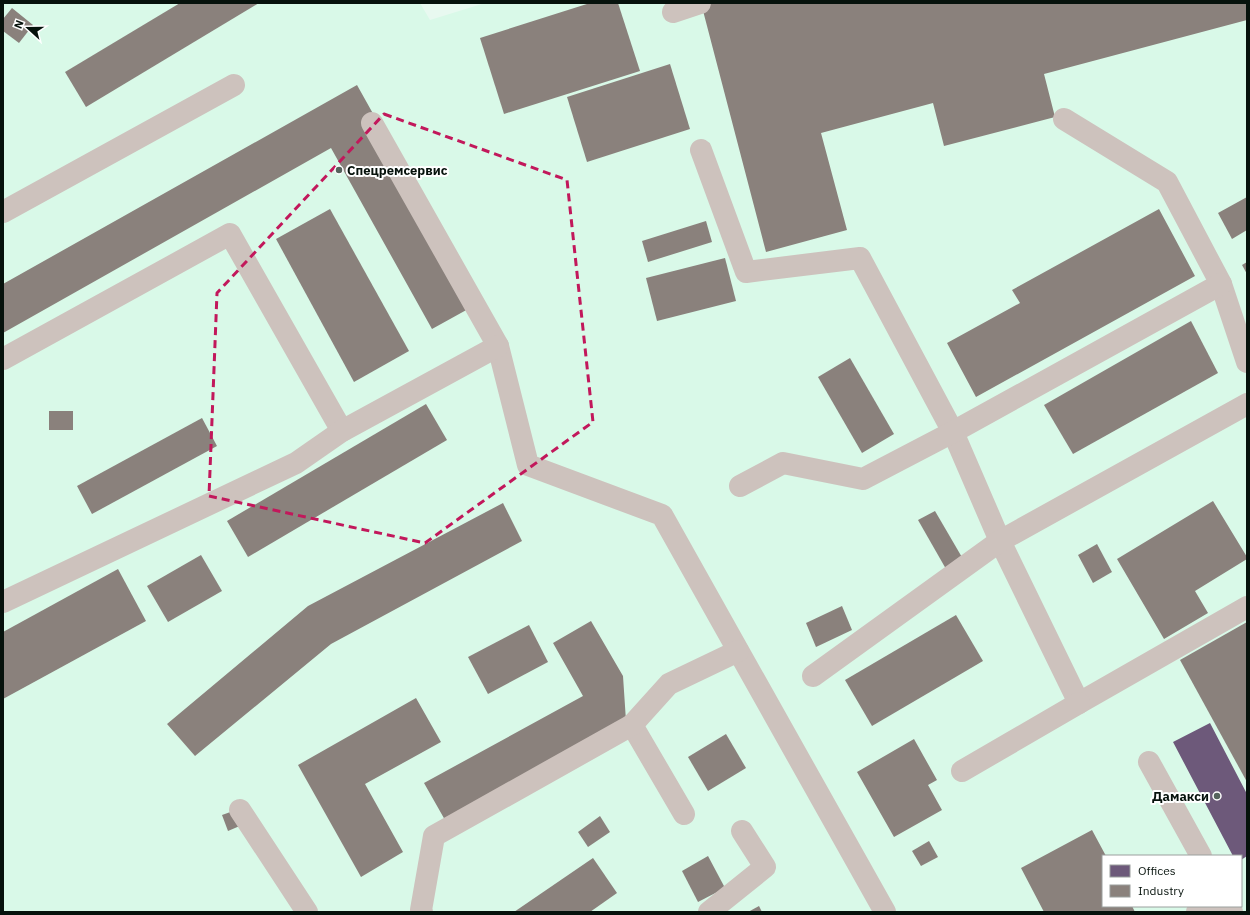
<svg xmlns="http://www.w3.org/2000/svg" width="1250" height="915" font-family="'IBM Plex Sans',sans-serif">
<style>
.built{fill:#d9f9e8;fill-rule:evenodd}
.offices{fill:#6d597a}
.industry{fill:#8a817c}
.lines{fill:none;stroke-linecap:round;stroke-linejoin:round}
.minor{stroke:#cdc2bd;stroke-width:22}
.marked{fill:none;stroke:#c2185b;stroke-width:3;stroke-dasharray:8 5;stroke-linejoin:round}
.poi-dot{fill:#55635c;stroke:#fff;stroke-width:1.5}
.labels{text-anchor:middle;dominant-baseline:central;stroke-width:4;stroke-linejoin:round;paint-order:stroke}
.poi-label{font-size:13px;font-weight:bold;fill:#06120c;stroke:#fff;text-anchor:start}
</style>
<rect width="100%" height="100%" fill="#e8f9f0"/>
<path class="built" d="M3,3H420L430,20L485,3H1247V912H3ZM1103,856H1241V906H1103Z"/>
<polygon class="offices" points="1210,723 1247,794 1247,856 1241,860 1241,856 1233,856 1173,742"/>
<g class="industry">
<polygon points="180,3 259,3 86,107 65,72"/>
<polygon points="590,3 618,3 640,71 504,114 480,38"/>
<polygon points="701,3 1247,3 1247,20 1044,74 1055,117 944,146 933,103 821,133 847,230 766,252"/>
<polygon points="12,8 33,25 19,43 3,31 3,19"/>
<polygon points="670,64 690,129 587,162 567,97"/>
<polygon points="357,85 479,303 432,329 331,148 3,333 3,284"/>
<polygon points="1247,197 1247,230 1232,239 1218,213"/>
<polygon points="330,209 409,351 354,382 276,239"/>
<polygon points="1159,209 1195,276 976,397 947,343 1020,303 1012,290"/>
<polygon points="706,221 712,242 648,262 642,241"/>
<polygon points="725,258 736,301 657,321 646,278"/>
<polygon points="1247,262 1247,274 1242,265"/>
<polygon points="1191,321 1218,373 1073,454 1044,405"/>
<polygon points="850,358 894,434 862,453 818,377"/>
<polygon points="426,404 447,440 248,557 227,521"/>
<rect x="49" y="411" width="24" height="19"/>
<polygon points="202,418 217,446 92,514 77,486"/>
<polygon points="1213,501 1247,557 1247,559 1195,591 1208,613 1164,639 1117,559"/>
<polygon points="503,503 522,541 331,644 195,756 167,724 308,606"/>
<polygon points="935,511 963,559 946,569 918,520"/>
<polygon points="1097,544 1112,572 1093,583 1078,555"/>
<polygon points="201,555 222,591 168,622 147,586"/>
<polygon points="118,569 146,621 3,699 3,632"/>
<polygon points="842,606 852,630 816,647 806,623"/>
<polygon points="956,615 983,661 872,726 845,680"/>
<polygon points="591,621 623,676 626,721 445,820 424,783 583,696 553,643"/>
<polygon points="1247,622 1247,782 1180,660"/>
<polygon points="529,625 548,662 488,694 468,657"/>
<polygon points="416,698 441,742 365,784 403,852 361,877 298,765"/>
<polygon points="726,734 746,768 708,791 688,757"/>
<polygon points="914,739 937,780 928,785 942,810 894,837 857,772"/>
<polygon points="236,810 242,825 228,831 222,815"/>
<polygon points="600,816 610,832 588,847 578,832"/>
<polygon points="1092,830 1106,856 1103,856 1103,906 1132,906 1135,912 1044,912 1021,868"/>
<polygon points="929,841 938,857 921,866 912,851"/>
<polygon points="708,856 725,888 698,902 682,871"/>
<polygon points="593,858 617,893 590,912 514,912"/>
<polygon points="759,906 762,912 748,912"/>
</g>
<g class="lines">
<g class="minor">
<polyline points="673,12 700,3"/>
<polyline points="1064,119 1167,182 1221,284 1247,362"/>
<polyline points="372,123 498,346 528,465 662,515 885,912"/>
<polyline points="701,150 746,272 860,258 953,432 1000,541 1079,703 1247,607"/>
<polyline points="3,212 234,85"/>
<polyline points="3,359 230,234 342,431"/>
<polyline points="740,486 783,463 863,479 953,432 1221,284"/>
<polyline points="3,602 296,463 342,431 498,346"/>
<polyline points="813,676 1000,541 1247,404"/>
<polyline points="632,725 684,814"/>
<polyline points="1149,762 1201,856"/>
<polyline points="962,771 1079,703"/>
<polyline points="240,810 307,912"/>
<polyline points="1228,906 1232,912"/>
<polyline points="422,912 421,910 434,836 632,725 669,684 738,651"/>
<polyline points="709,912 765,867 742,831"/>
<polyline points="1197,912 1209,906"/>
</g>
</g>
<path class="marked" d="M384,114L567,180L593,422L425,543L209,496L217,293Z"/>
<g class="poi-dot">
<circle cx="339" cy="170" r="4"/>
<circle cx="1217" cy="796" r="4"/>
</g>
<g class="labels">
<g class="poi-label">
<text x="347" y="170">Спецремсервис</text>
<text x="1209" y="796" text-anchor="end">Дамакси</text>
</g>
</g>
<rect width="1250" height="915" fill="none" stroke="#06120c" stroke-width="8"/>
<rect x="1102" y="855" width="140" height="52" fill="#ffffff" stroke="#9ba09e"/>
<rect x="1110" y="865" width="20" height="12" fill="#6d597a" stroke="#9ba09e"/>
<text x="1138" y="875" font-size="12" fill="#06120c">Offices</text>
<rect x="1110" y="885" width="20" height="12" fill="#8a817c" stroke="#9ba09e"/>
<text x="1138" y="895" font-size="12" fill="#06120c">Industry</text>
<g transform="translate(28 28) rotate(291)" stroke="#ffffff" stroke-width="3" paint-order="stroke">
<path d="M0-3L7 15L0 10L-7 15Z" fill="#06120c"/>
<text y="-6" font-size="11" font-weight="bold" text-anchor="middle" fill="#06120c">N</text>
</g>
</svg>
